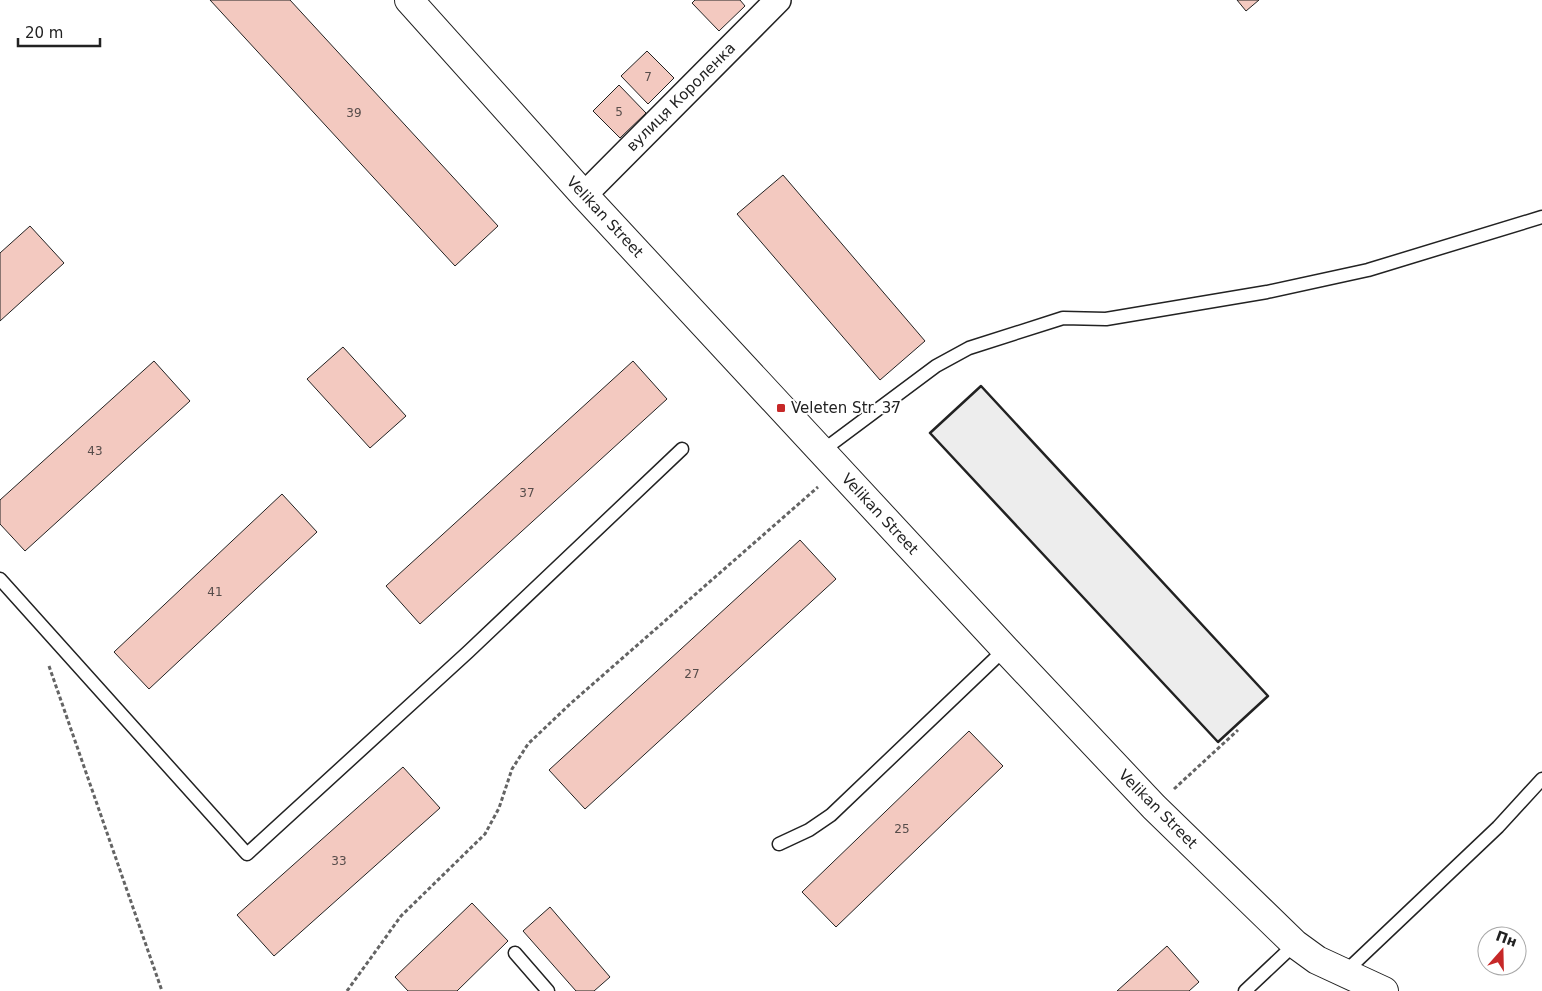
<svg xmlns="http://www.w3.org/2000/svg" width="1542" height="991" font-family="'DejaVu Sans',sans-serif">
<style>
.parking{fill:#ededed;stroke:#6f6f6f}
.building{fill:#f3c9c0;stroke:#222}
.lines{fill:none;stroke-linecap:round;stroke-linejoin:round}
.lane-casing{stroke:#222;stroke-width:15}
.street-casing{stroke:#222;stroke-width:28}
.secondary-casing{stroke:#222;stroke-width:30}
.path{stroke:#646464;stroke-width:3;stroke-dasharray:4 2.5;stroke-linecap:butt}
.lane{stroke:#fff;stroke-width:12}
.street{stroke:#fff;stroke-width:25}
.secondary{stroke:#fff;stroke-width:28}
.wall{stroke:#222;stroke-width:2.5}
.poi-dot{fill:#c62828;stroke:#fff;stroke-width:2}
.labels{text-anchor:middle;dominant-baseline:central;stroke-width:4;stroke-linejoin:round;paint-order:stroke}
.number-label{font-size:12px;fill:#564c4a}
.street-label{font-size:15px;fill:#222;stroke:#fff}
.poi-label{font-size:15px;fill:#222;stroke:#fff;text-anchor:start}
</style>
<rect width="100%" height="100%" fill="#fff"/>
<polygon class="parking" points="981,386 1268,696 1218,742 930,433"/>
<g class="building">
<polygon points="210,0 290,0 498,226 455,266"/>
<polygon points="695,0 740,0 745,6 719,31 692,3"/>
<polygon points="1237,0 1259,0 1246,11"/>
<polygon points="647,51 674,78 648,104 621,76"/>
<polygon points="619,85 646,113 620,138 593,111"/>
<polygon points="783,175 925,341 880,380 737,214"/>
<polygon points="30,226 64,263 0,321 0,253"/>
<polygon points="343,347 406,416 370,448 307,379"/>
<polygon points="154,361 190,401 25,551 0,524 0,500"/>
<polygon points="633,361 667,399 420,624 386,586"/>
<polygon points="282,494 317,532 149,689 114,652"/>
<polygon points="800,540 836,579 585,809 549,770"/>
<polygon points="969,731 1003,766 836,927 802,892"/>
<polygon points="403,767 440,808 274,956 237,915"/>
<polygon points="472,903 508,941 457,991 408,991 395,977"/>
<polygon points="550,907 610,977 594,991 576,991 523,931"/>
<polygon points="1167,946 1199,982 1189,991 1117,991"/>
</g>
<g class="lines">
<defs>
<g id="lane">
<polyline points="822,451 936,366 969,348 1063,318 1106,319 1267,292 1368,270 1542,217"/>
<polyline points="0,579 247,854 468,652 682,449"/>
<polyline points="779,844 809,830 831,815 1005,649"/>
<polyline points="515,953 548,991"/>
<polyline points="1344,973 1498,827 1542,779"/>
<polyline points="1245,991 1295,944"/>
</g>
<polyline id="street" points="584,195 778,0"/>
<polyline id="secondary" points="409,0 584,195 1005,649 1154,807 1295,944 1317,960 1384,991"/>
</defs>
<use href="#lane" class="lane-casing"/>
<use href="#street" class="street-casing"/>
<use href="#secondary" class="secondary-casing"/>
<g class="path">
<polyline points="49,666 162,991"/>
<polyline points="1174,789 1238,730"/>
<polyline points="347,991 401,916 485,834 499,808 512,769 528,744 570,704 818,487"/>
</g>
<use href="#lane" class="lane"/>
<use href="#street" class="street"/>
<use href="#secondary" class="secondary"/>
<polygon class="wall" points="981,386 1268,696 1218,742 930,433"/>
</g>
<rect class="poi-dot" x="776" y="403" width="10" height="10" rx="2.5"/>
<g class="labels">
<g class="number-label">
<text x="648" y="77">7</text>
<text x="619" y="112">5</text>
<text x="354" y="113">39</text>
<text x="95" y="451">43</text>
<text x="527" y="493">37</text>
<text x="215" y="592">41</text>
<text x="692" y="674">27</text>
<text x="902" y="829">25</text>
<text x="339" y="861">33</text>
</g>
<g class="street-label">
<text transform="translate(681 97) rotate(-45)">вулиця Короленка</text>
<text transform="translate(605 217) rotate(47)">Velikan Street</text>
<text transform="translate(880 514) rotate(47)">Velikan Street</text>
<text transform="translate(1158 809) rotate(45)">Velikan Street</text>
</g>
<g class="poi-label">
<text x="791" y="408">Veleten Str. 37</text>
</g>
</g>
<g transform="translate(1502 951) rotate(20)"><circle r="24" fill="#ffffff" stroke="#a7a7a7"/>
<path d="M0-4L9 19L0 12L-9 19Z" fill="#c62828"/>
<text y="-8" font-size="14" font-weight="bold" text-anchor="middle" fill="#222222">Пн</text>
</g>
<path d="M18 38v8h82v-8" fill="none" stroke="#222222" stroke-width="2.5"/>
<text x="25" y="38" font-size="15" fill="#222222" stroke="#ffffff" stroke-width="4" paint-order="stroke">20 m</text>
</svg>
